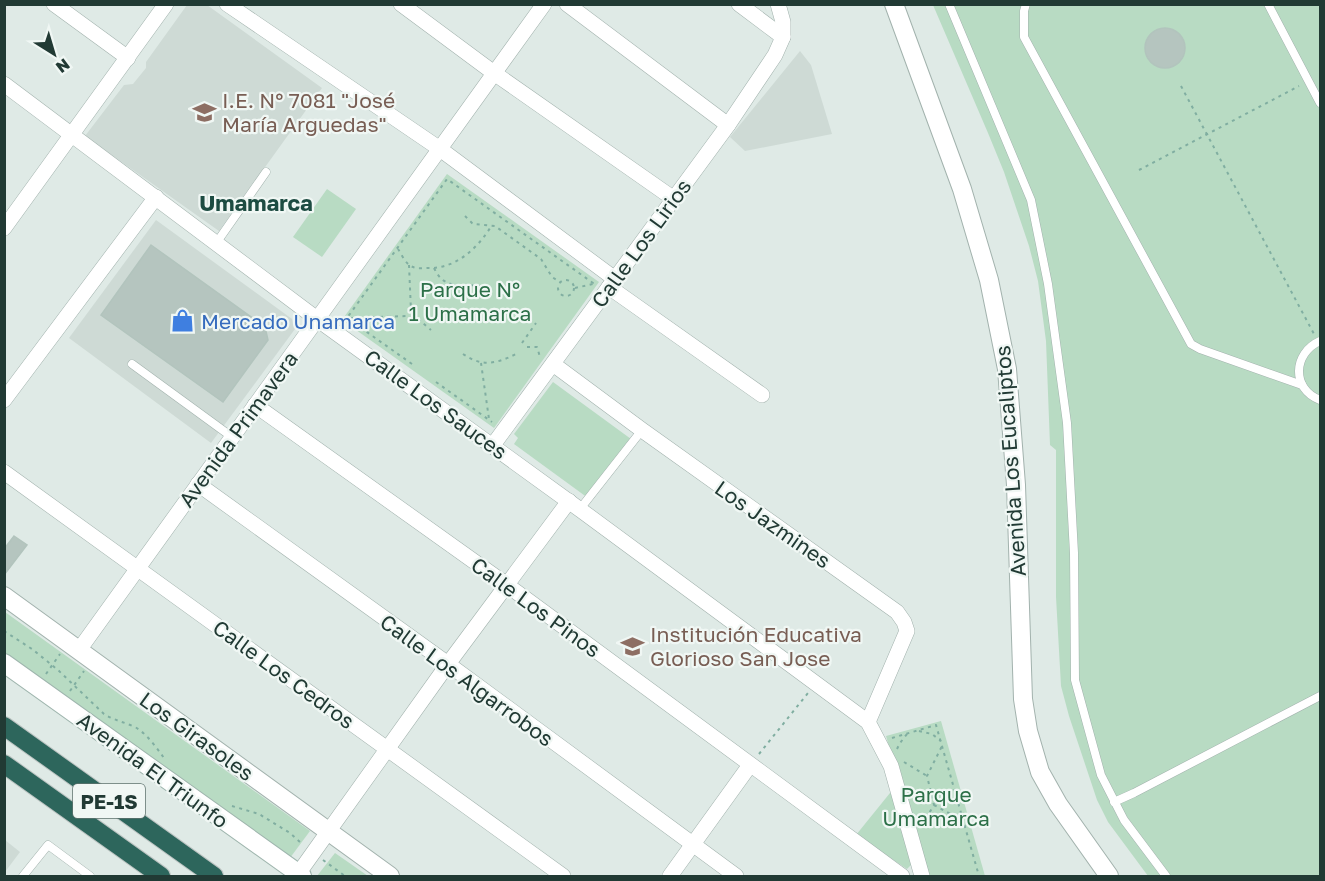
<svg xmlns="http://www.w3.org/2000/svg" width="1325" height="881" font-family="'Golos Text',sans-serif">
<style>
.built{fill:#cedad5}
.green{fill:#b8dbc3}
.building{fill:#b5c5bf;stroke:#b2c4bd;stroke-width:1.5}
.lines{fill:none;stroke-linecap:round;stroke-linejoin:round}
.service-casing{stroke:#a2b2ad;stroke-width:9}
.minor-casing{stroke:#a2b2ad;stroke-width:16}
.tertiary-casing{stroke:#a2b2ad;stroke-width:20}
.secondary-casing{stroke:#9fb6ae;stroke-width:20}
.motorway-casing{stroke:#bcc4c2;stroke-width:20}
.path{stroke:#80aea1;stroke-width:2;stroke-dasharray:3 4.5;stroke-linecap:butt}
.service{stroke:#fff;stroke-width:8}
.minor{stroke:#fff;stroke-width:15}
.tertiary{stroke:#fff;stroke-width:18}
.secondary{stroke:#fff;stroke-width:18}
.motorway{stroke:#2d665c;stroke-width:18}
.labels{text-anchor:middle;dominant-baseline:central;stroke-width:4.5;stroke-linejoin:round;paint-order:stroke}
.shield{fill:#f0f7f4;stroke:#5f736e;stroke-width:1.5}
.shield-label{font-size:20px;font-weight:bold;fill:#213a34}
.education-label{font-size:21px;fill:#785e54;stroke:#f0f7f4;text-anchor:start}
.street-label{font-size:21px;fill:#213a34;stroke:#f0f7f4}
.park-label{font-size:21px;fill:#2c7048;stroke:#f0f7f4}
.shop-label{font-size:21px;fill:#366cbe;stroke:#f0f7f4;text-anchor:start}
.neighbourhood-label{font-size:22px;font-weight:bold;fill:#1d4c42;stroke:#f0f7f4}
</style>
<rect width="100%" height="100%" fill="#dfeae6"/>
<g class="built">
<polygon points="187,5 207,5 322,88 219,231 85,136 124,85 133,84 146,68 146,62"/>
<polygon points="800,51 811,65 832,134 745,151 730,137"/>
<polygon points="156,220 292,319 295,329 211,443 69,338"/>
<polygon points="5,840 20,852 5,872 4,872"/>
</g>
<g class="green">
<polygon points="933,5 1320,5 1320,876 1148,876 1108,822 1097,800 1069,716 1061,686 1056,597 1056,450 1050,445 1046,341 1038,281 1029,246 1004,172 988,133"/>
<polygon points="447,174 599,282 494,428 342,320"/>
<polygon points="327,189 356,209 322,257 293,237"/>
<polygon points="553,382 631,439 588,498 514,444 518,438 514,434"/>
<polygon points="5,612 310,831 287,862 5,656"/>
<polygon points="941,721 985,876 927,876 886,736"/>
<polygon points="890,793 893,795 913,863 907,869 856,835"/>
<polygon points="335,853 368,876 317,876"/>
</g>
<g class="building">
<circle cx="1165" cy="48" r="20"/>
<polygon points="151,245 265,327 268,340 223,402 101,315"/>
<polygon points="14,536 27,545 4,575 4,549"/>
</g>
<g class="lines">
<defs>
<g id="service">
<polyline points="949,4 1031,200 1048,284 1067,423 1074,553 1075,680 1101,775 1124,820 1166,876"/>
<polyline points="1026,4 1024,11 1024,37 1191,344 1200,349 1302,385"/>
<polyline points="1268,4 1320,103"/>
<polyline points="217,242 266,172"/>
<path d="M1320,341C1293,353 1291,389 1320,400"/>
<polyline points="132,364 232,437"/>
<polyline points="580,509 642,430"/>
<polyline points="1114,802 1134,793 1320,696"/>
<polyline points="23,876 48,845 90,876"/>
</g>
<g id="minor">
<polyline points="54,4 128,58"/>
<polyline points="227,4 440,149 615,279"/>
<polyline points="401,4 494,73 674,199"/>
<polyline points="567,4 728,125"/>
<polyline points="739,4 783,37"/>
<polyline points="4,84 317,319 582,511 868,722 891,766 922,876"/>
<polyline points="4,228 166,4"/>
<polyline points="609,287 762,395"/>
<polyline points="553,364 642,430 897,612 904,622 907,631 868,722"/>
<polyline points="4,400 156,197"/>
<polyline points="255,405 507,585 902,876"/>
<polyline points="493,445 728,125 775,55 783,37 783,22 778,4"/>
<polyline points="4,472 563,876"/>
<polyline points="198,484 448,664 736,876"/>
<polyline points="79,650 544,4"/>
<polyline points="298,874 448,664 569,501"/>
<polyline points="670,876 750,765"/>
</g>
<g id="tertiary">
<polyline points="894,4 962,189 989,280 1007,369 1016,485 1023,699 1028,731 1040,772 1058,804 1109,876"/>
<polyline points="4,596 390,876"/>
</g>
<polyline id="secondary" points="4,663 302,876"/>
<g id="motorway">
<polyline points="4,726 214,876"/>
<polyline points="4,764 161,876"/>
</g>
</defs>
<use href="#service" class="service-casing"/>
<use href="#minor" class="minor-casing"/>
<use href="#tertiary" class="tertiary-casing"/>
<use href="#secondary" class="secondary-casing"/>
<use href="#motorway" class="motorway-casing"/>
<g class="path">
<polyline points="1181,86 1314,334"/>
<polyline points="1139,170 1299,86"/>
<polyline points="465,216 473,224 495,226 541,259 552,277 560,282"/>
<path d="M398,249C402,255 406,265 413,267C417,269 423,268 428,268C456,269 478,248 492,225"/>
<polyline points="409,265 411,311"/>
<path d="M434,268C445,291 460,283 480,286"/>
<circle cx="566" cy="288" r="8"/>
<polyline points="575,288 593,284"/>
<polyline points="350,318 407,316"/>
<polyline points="418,319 431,330"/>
<polyline points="522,343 536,323"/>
<polyline points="527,347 537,347 540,357"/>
<path d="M463,354C482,367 496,364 516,354"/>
<polyline points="481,363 489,419"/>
<polyline points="412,364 347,318 447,179 593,283 592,285"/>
<polyline points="436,382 492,422"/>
<path d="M4,631L32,649L58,670L104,714C113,720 124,722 135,727C147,734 156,747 164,758"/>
<polyline points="46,674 60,654"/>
<polyline points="70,691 84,671"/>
<polyline points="919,731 932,734 941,741"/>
<polyline points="892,738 936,725 979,876"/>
<polyline points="897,749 900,743 907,734"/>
<polyline points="759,754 808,693"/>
<polyline points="904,762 927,776"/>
<polyline points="934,805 963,821"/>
<polyline points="232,806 259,814 290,833 302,844"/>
<polyline points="922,825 934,805 927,776 942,746"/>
<polyline points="323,860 345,876"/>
</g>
<use href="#service" class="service"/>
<use href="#minor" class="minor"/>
<use href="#tertiary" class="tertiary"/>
<use href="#secondary" class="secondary"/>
<use href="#motorway" class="motorway"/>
</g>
<defs>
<symbol id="school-bare" viewBox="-9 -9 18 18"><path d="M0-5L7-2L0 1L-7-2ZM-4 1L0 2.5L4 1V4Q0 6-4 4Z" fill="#8d6e63" stroke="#f0f7f4" stroke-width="2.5" paint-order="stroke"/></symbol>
<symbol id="shop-bare" viewBox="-9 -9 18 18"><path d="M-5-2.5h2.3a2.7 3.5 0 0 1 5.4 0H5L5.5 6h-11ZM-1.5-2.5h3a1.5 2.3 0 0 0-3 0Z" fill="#3f7fe0" stroke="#f0f7f4" stroke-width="2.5" paint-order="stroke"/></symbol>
</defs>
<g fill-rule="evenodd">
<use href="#school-bare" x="188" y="96" width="33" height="33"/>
<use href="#shop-bare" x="166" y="304" width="33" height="33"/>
<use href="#school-bare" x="616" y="630" width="33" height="33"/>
</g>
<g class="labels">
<rect class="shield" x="73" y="784" width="72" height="34" rx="4.5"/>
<g class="shield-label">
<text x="109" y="801">PE-1S</text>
</g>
<g class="education-label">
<text x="222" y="100">I.E. N° 7081 "José<tspan x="222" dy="24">María Arguedas"</tspan></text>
<text x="650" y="634">Institución Educativa<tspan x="650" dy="24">Glorioso San Jose</tspan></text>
</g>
<g class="street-label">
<text transform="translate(641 243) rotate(-54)">Calle Los Lirios</text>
<text transform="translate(436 404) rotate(36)">Calle Los Sauces</text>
<text transform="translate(238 429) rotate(-54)">Avenida Primavera</text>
<text transform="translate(1010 461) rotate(-94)">Avenida Los Eucaliptos</text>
<text transform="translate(773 524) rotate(35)">Los Jazmines</text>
<text transform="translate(536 607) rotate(36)">Calle Los Pinos</text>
<text transform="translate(284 674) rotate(36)">Calle Los Cedros</text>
<text transform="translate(467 680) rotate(36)">Calle Los Algarrobos</text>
<text transform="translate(197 736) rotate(36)">Los Girasoles</text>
<text transform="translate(153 770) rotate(36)">Avenida El Triunfo</text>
</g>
<g class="park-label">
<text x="470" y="289">Parque N°<tspan x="470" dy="24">1 Umamarca</tspan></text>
<text x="936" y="794">Parque<tspan x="936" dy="24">Umamarca</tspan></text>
</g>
<g class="shop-label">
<text x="201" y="321">Mercado Unamarca</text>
</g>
<g class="neighbourhood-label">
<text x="256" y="202">Umamarca</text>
</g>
</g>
<rect width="1325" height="881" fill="none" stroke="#213a34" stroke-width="12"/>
<g transform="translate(54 54) rotate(143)" stroke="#f0f7f4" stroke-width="4.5" paint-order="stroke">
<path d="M0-4.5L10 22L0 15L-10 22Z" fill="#213a34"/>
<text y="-9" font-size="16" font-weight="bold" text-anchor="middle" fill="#213a34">N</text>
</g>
</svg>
